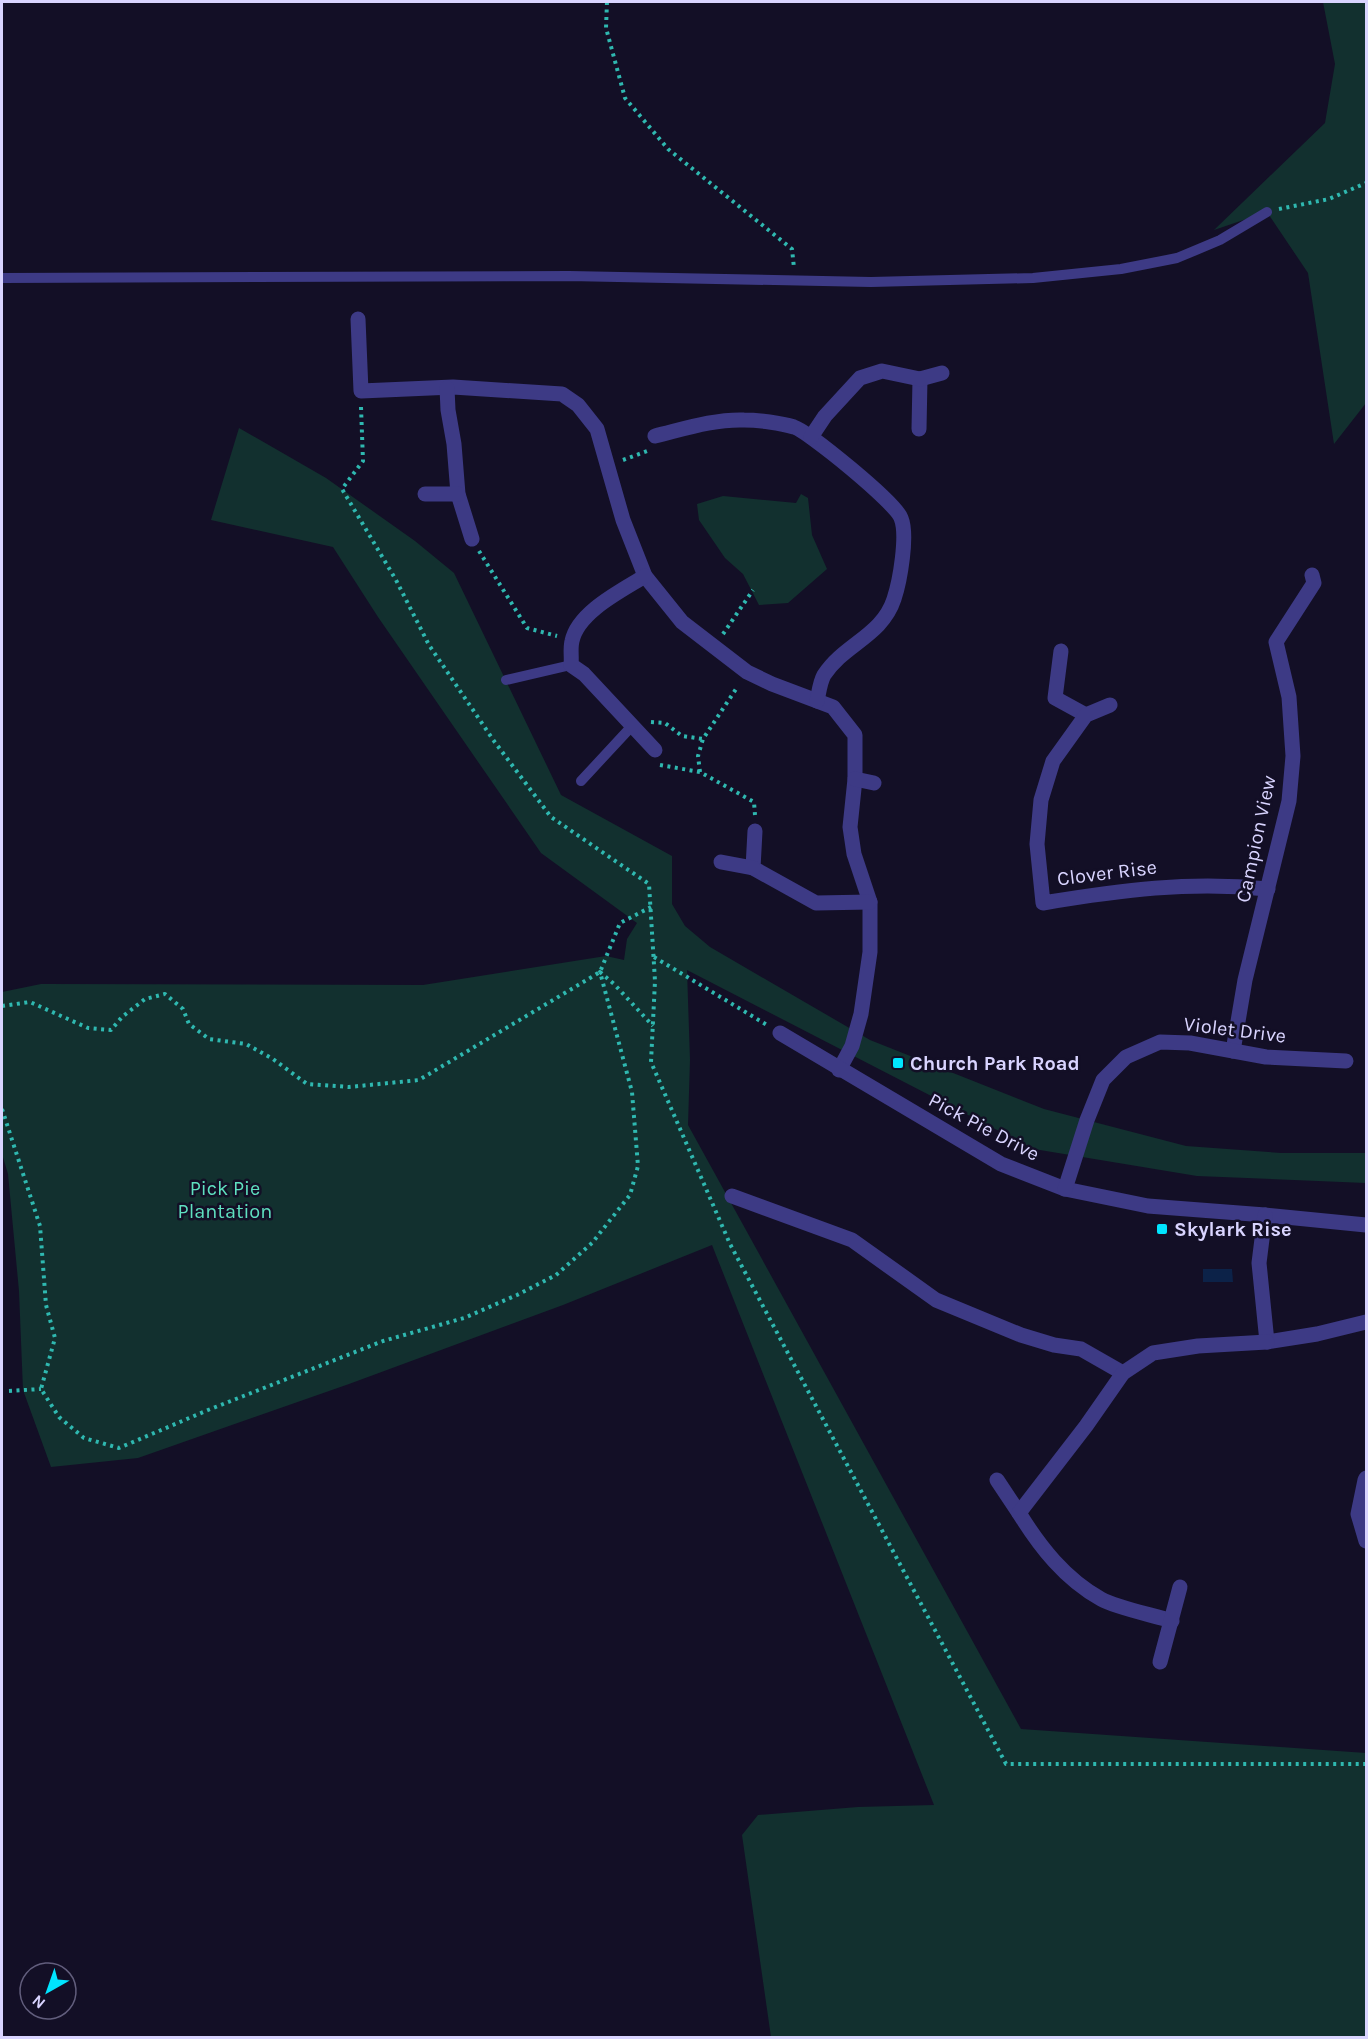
<svg xmlns="http://www.w3.org/2000/svg" width="1368" height="2039" font-family="Karla,sans-serif">
<style>
.green{fill:#12302f}
.water{fill:#0c2248}
.lines{fill:none;stroke-linecap:round;stroke-linejoin:round}
.path{stroke:#2fb8b0;stroke-width:4;stroke-dasharray:3 4.5;stroke-linecap:butt}
.lane{stroke:#3d3a85;stroke-width:10}
.street{stroke:#3d3a85;stroke-width:15}
.poi-dot{fill:#00e5ff;stroke:#130f26;stroke-width:2}
.labels{text-anchor:middle;dominant-baseline:central;stroke-width:5;stroke-linejoin:round;paint-order:stroke}
.street-label{font-size:20px;fill:#d9d4ff;stroke:#130f26}
.poi-label{font-size:20px;font-weight:bold;fill:#d9d4ff;stroke:#130f26;text-anchor:start}
.park-label{font-size:20px;fill:#5fe0c0;stroke:#130f26}
</style>
<rect width="100%" height="100%" fill="#130f26"/>
<g class="green">
<polygon points="1323,2 1366,2 1366,403 1334,444 1308,273 1267,212 1214,230 1325,123 1335,64"/>
<polygon points="239,428 326,478 415,541 454,573 561,795 672,856 672,904 685,926 710,947 870,1040 1044,1109 1186,1146 1281,1153 1366,1153 1366,1183 1197,1176 1034,1149 687,970 690,1060 688,1125 1021,1729 1366,1753 1366,2037 771,2037 742,1835 758,1815 858,1807 934,1805 712,1245 563,1305 349,1384 138,1458 51,1467 23,1390 19,1291 8,1174 2,1154 2,992 41,984 423,985 606,956 624,960 627,939 637,923 541,853 378,617 333,547 211,520"/>
<polygon points="801,494 808,498 812,535 827,569 788,603 759,605 743,574 725,558 699,520 697,504 723,496 796,503"/>
</g>
<polygon class="water" points="1203,1269 1232,1269 1233,1282 1203,1282"/>
<g class="lines">
<g class="path">
<polyline points="607,2 606,28 625,98 668,149 792,249 794,268"/>
<polyline points="1279,209 1329,199 1366,183"/>
<polyline points="361,407 363,461 342,489 396,580 429,645 494,741 551,817 649,884 655,981 651,1062 730,1244 1006,1764 1366,1764"/>
<polyline points="623,460 650,450"/>
<polyline points="479,551 527,628 557,636"/>
<polyline points="723,634 753,590"/>
<polyline points="651,722 665,723 682,736 703,739"/>
<polyline points="660,765 700,772 754,802 755,815"/>
<polyline points="700,772 698,756 703,739 738,686"/>
<polyline points="654,957 767,1025"/>
<polyline points="2,1006 30,1002 88,1028 111,1030 122,1017 145,999 165,994 183,1009 189,1024 209,1039 246,1044 273,1059 307,1084 349,1087 419,1080 600,972 620,923 651,907"/>
<polyline points="2,1109 40,1226 46,1305 55,1338 41,1389 59,1417 84,1438 119,1448 208,1410 383,1341 464,1318 517,1295 556,1275 592,1243 630,1195 638,1166 632,1092 600,972 614,984 653,1026"/>
<polyline points="9,1391 41,1389"/>
</g>
<g class="lane">
<polyline points="2,278 569,276 871,282 1033,278 1121,269 1177,258 1220,240 1267,212"/>
<polyline points="506,680 571,665"/>
<polyline points="581,781 632,726"/>
</g>
<g class="street">
<polyline points="358,319 361,391 453,387 562,394 578,405 597,429 623,520 645,576 682,622 747,672 772,684 833,707 855,735 855,779 850,827 854,854 870,902 870,952 861,1014 852,1046 839,1070"/>
<polyline points="447,388 448,410 454,444 458,494 472,539"/>
<polyline points="919,429 920,379"/>
<path d="M655,436C684,429 714,419 744,420C758,420 781,423 794,427C809,432 896,503 901,518C908,535 900,581 894,599C882,636 844,644 824,675C820,682 819,692 817,701"/>
<polyline points="811,437 825,416 860,378 882,371 920,379 942,373"/>
<polyline points="425,494 458,494"/>
<path d="M645,576C621,591 578,612 572,641C570,649 572,658 571,665L584,674L655,750"/>
<polyline points="1061,651 1055,698 1086,715"/>
<path d="M1110,705L1086,715L1053,761L1041,800L1037,844L1043,903C1121,890 1189,881 1268,889"/>
<polyline points="855,779 874,783"/>
<polyline points="755,831 753,868 816,903 870,902"/>
<polyline points="721,862 753,868"/>
<polyline points="780,1033 1001,1164 1065,1189 1148,1206 1265,1215 1366,1225"/>
<polyline points="1233,1051 1245,980 1289,801 1293,756 1289,697 1276,642 1314,583 1312,575"/>
<polyline points="1065,1189 1087,1120 1103,1080 1126,1057 1160,1042 1190,1043 1266,1057 1346,1061"/>
<polyline points="732,1196 852,1240 936,1300 1021,1335 1054,1345 1081,1349 1123,1373"/>
<polyline points="1265,1215 1259,1263 1267,1342 1317,1334 1366,1322"/>
<polyline points="1366,1478 1365,1480 1358,1514 1366,1541"/>
<polyline points="997,1480 1019,1513"/>
<path d="M1172,1621C1153,1615 1117,1608 1101,1599C1065,1579 1040,1547 1019,1513L1086,1426L1123,1373L1153,1353L1198,1346L1267,1342"/>
<polyline points="1160,1662 1180,1587"/>
</g>
</g>
<g class="poi-dot">
<rect x="892" y="1057" width="12" height="12" rx="3"/>
<rect x="1156" y="1223" width="12" height="12" rx="3"/>
</g>
<g class="labels">
<g class="street-label">
<text transform="translate(1256 839) rotate(-78)">Campion View</text>
<text transform="translate(1107 873) rotate(-7)">Clover Rise</text>
<text transform="translate(1235 1030) rotate(7)">Violet Drive</text>
<text transform="translate(984 1127) rotate(28)">Pick Pie Drive</text>
</g>
<g class="poi-label">
<text x="910" y="1063">Church Park Road</text>
<text x="1174" y="1229">Skylark Rise</text>
</g>
<g class="park-label">
<text x="225" y="1188">Pick Pie<tspan x="225" dy="23">Plantation</tspan></text>
</g>
</g>
<rect width="1368" height="2039" fill="none" stroke="#d9d4ff" stroke-width="6"/>
<g transform="translate(48 1991) rotate(220)"><circle r="28" fill="#130f26" stroke="#625e7d" stroke-width="1.5"/>
<path d="M0-4.5L10 22L0 15L-10 22Z" fill="#00e5ff"/>
<text y="-9" font-size="16" font-weight="bold" text-anchor="middle" fill="#d9d4ff">N</text>
</g>
</svg>
